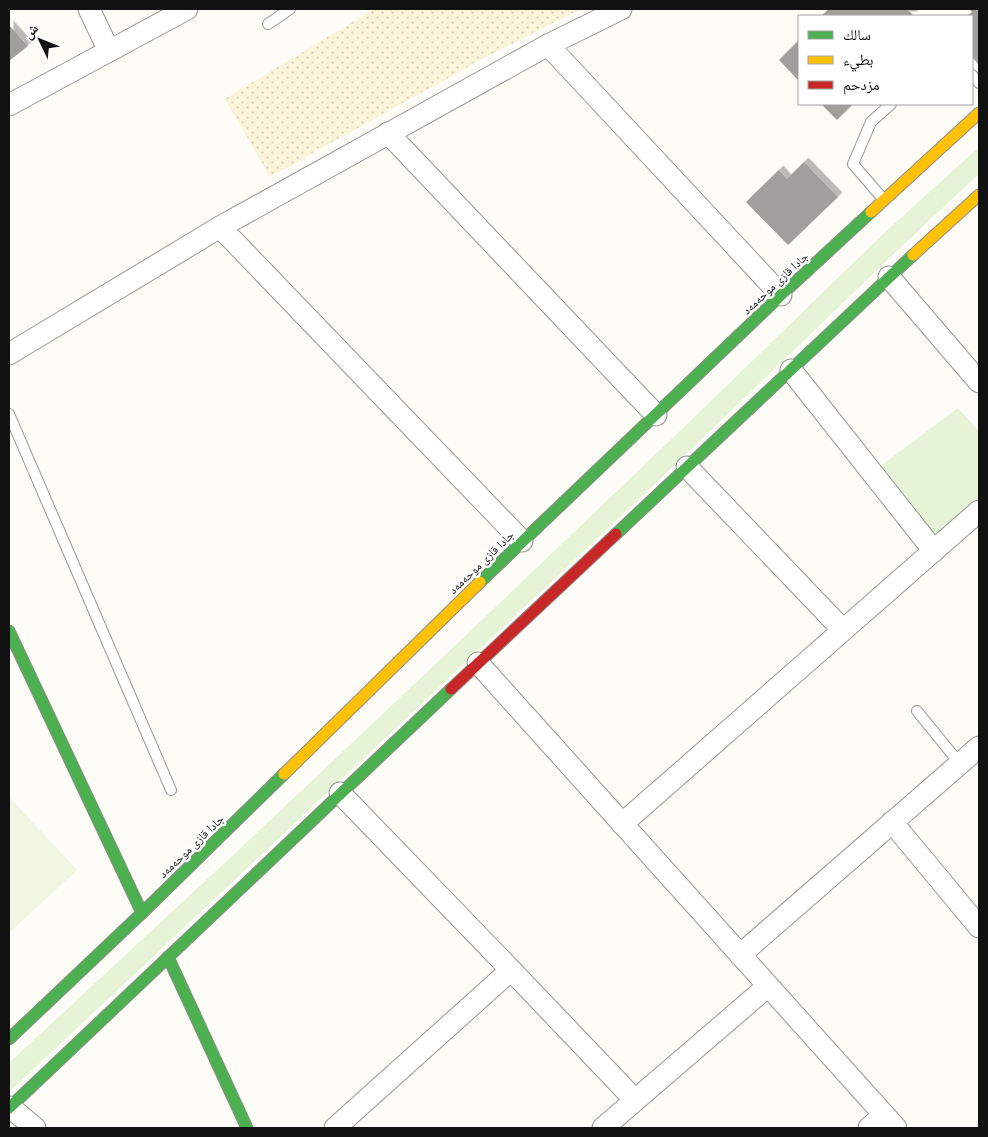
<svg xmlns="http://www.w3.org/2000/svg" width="988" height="1137" font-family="'Noto Serif','Noto Naskh Arabic',serif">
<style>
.sand{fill:url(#sand-dots)}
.garden{fill:#e7f3d7}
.pitch{fill:#f0f6e1}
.building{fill:#a19f9c;filter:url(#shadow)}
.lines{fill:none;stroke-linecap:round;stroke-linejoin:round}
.lane-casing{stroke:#979795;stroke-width:12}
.street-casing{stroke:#979795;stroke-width:23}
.fast-casing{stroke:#8e8d8b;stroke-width:13}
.slow-casing{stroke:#8e8d8b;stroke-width:13}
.jam-casing{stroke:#8e8d8b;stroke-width:13}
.lane{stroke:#fffffe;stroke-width:10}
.street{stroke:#fffffe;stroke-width:21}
.fast{stroke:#4caf50;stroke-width:11}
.slow{stroke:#ffc107;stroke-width:11}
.jam{stroke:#c62828;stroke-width:11}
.labels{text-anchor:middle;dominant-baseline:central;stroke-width:5;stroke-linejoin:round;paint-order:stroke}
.street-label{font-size:12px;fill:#111;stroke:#fff}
</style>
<defs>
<pattern id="sand-dots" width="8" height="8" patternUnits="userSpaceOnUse" patternTransform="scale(1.25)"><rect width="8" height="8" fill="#fcf4d9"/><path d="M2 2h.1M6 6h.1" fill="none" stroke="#d7d0b9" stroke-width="1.8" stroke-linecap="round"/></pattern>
<filter id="shadow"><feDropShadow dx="4.5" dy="-4.5" stdDeviation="0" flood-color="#0004"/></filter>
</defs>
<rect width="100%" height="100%" fill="#fdfcf7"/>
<polygon class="sand" points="374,9 581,9 484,58 270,177 225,99"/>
<g class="garden">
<polygon points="979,147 979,174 901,247 633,505 9,1092 9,1063 245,844 463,638 682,429 882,235"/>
<polygon points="958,408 979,431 979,499 936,538 882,465"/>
</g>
<polygon class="pitch" points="9,797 77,870 9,933"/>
<g class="building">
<polygon points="829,9 907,9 914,16 821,16"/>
<polygon points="969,9 979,9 979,65 972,57 972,16 967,16 972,12"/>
<polygon points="9,25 28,46 9,61"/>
<polygon points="799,40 799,81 779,60"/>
<polygon points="821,104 853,104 837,120"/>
<polygon points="804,162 838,197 788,245 746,202 779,170 787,179"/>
</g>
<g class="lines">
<defs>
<g id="lane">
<polyline points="268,24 290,9"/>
<polyline points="972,75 979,83"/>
<polyline points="883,199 853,164 871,122 891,104"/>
<polyline points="9,414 171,790"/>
<polyline points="917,711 960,764"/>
</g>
<g id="street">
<polyline points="89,9 109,51"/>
<polyline points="548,45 781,295"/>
<polyline points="9,105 187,9"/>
<polyline points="388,133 656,415"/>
<polyline points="220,227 522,541"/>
<polyline points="889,277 979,382"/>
<polyline points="9,354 220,227 548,45 621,9"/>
<polyline points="791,370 934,551"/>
<polyline points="687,467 843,630"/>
<polyline points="478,663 896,1128"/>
<polyline points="340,793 511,970 635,1100"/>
<polyline points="892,822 979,927"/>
<polyline points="622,824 979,511"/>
<polyline points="740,955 979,747"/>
<polyline points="10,1107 35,1128"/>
<polyline points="335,1128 511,970"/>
<polyline points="603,1128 768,986"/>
<polyline points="869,1128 884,1115"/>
</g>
<g id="fast">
<polyline points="616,534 913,255"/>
<polyline points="480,582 781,295 871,212"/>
<polyline points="9,631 142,913"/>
<polyline points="168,957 247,1128"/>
<polyline points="9,1039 142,913 284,774"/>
<polyline points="9,1108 451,689"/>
</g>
<g id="slow">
<polyline points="871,212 979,113"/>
<polyline points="913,255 979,195"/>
<polyline points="284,774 480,582"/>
</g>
<polyline id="jam" points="451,689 616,534"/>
</defs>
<use href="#lane" class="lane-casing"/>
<use href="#street" class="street-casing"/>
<use href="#fast" class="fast-casing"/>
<use href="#slow" class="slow-casing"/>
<use href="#jam" class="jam-casing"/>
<use href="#lane" class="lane"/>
<use href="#street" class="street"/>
<use href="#fast" class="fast"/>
<use href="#slow" class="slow"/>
<use href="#jam" class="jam"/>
</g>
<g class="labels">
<g class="street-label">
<text transform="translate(775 283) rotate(-43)">جادا قازی موحەمەد</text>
<text transform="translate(481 562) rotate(-44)">جادا قازی موحەمەد</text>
<text transform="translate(191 846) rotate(-44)">جادا قازی موحەمەد</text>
</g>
</g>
<rect width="988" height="1137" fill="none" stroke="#111111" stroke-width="20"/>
<rect x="798" y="15" width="175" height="90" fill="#ffffff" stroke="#a0a0a0"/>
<rect x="808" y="31" width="25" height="8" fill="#4caf50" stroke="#a0a0a0"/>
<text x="843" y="40" font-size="15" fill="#111111">سالك</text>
<rect x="808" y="56" width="25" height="8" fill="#ffc107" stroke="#a0a0a0"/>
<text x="843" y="65" font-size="15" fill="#111111">بطيء</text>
<rect x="808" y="81" width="25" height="8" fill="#c62828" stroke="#a0a0a0"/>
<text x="843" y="90" font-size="15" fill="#111111">مزدحم</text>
<g transform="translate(40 40) rotate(313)" stroke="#ffffff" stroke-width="4" paint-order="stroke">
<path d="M0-4L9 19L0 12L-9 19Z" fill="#111111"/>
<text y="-8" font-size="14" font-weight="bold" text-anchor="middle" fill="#111111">ش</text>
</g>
</svg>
